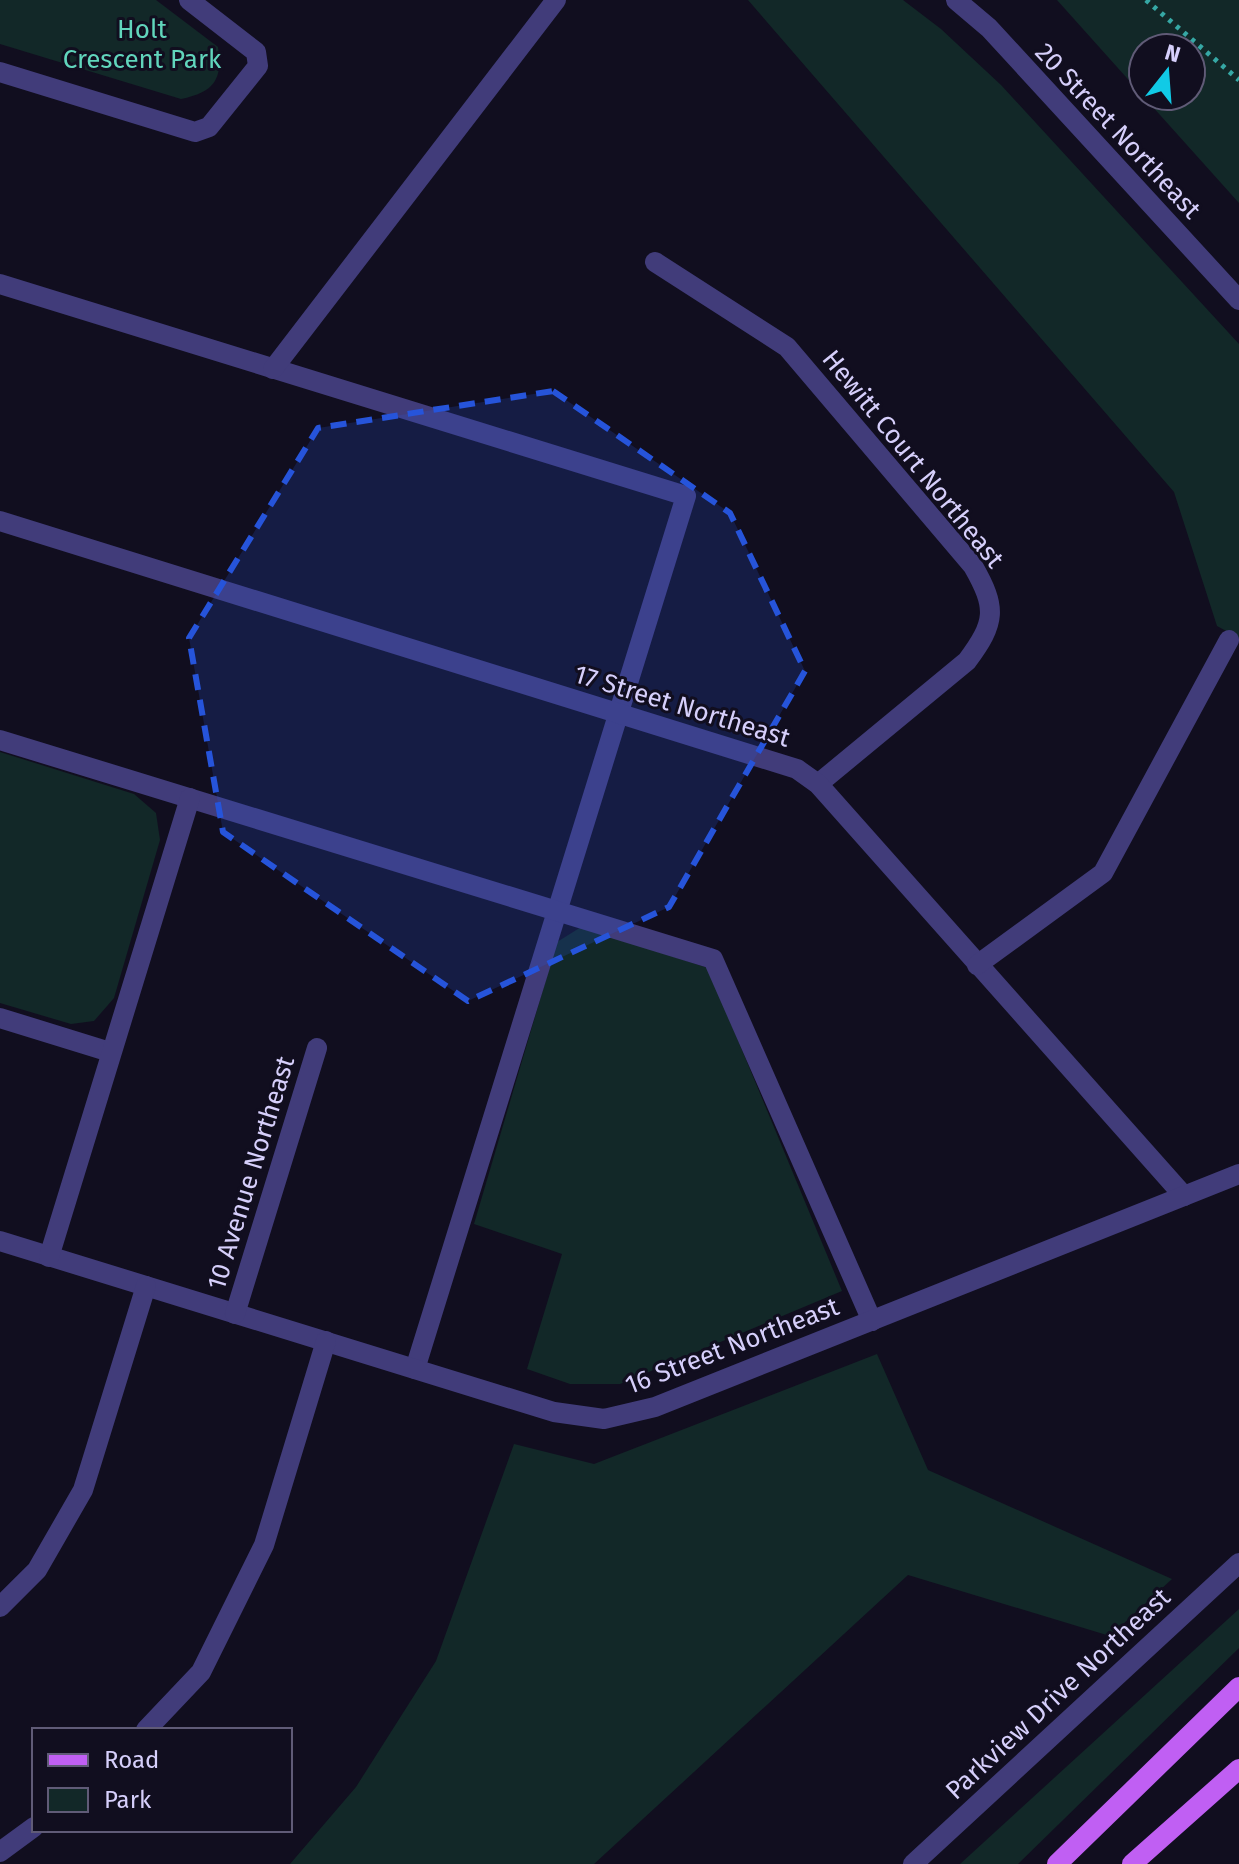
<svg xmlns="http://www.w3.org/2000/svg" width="1239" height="1864" font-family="'Fira Sans',sans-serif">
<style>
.green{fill:#122828}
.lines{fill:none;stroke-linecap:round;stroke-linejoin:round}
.path{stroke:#36a8a5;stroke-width:5;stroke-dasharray:4 6;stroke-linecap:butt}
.minor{stroke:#413c7a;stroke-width:20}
.major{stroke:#c05ff3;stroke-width:20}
.marked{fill:#2654da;fill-opacity:0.2;stroke:#2654da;stroke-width:6;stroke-dasharray:16 10;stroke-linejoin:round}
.labels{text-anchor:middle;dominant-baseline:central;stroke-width:6;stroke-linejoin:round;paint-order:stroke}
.park-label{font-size:26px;fill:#61d5bc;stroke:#110e1f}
.street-label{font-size:26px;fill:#d6cffb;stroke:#110e1f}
</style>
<rect width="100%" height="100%" fill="#110e1f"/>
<g class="green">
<path d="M0,0H156L218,47C223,80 214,92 181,99L0,44Z"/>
<polygon points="748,0 903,0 941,29 1001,85 1239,344 1239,638 1217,626 1174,492"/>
<polygon points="1057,0 1239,0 1239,203 1143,96 1191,96 1191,48 1143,48 1143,96"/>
<polygon points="0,752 134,794 156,813 160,840 114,998 94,1021 71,1024 0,1003"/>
<polygon points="581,927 708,968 842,1291 620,1384 570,1384 527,1369 562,1254 474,1224 557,942"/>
<polygon points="877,1354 928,1470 1172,1579 1110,1636 908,1575 594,1864 290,1864 356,1787 436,1661 514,1444 594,1464"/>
<polygon points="1239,1609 1239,1648 1018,1864 960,1864"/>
</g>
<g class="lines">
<polyline class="path" points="1146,0 1239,80"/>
<g class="minor">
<polyline points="956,0 989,28 1239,300"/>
<polyline points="0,72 195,132 209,127 258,66 256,52 189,0"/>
<path d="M655,262L787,347L973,566C997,608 996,622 967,661L818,784"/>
<polyline points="0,284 686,496 415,1369"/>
<polyline points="273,369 556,0"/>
<polyline points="0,521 797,769 818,784 1184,1196"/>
<polyline points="0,740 713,959 872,1321"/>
<polyline points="977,965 1103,873 1229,640"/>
<polyline points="0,1018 110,1052"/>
<polyline points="0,1241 554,1412 604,1419 655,1407 1239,1174"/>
<polyline points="49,1257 190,798"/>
<polyline points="235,1314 317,1048"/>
<polyline points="0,1607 37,1570 83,1490 146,1286"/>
<polyline points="146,1730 201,1672 264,1545 326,1341"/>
<polyline points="0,1852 34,1827"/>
<polyline points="913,1864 1239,1563"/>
</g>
<g class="major">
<polyline points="1057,1864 1239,1687"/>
<polyline points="1132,1864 1239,1769"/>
</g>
</g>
<path class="marked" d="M553,391L730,513L805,671L669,907L468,1001L223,832L189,638L318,428Z"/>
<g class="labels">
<g class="park-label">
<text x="142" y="29">Holt<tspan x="142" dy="30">Crescent Park</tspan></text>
</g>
<g class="street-label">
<text transform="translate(1118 131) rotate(47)">20 Street Northeast</text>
<text transform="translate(913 459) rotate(51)">Hewitt Court Northeast</text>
<text transform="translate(682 706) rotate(17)">17 Street Northeast</text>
<text transform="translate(251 1173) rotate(-73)">10 Avenue Northeast</text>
<text transform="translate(732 1346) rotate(-21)">16 Street Northeast</text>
<text transform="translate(1058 1694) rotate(-43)">Parkview Drive Northeast</text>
</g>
</g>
<rect x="32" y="1728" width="260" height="104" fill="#110e1f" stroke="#605b77" stroke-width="2"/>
<rect x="48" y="1754" width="40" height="12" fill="#c05ff3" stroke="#605b77" stroke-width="2"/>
<text x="104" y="1768" font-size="24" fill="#d6cffb">Road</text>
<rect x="48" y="1788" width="40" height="24" fill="#122828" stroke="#605b77" stroke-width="2"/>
<text x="104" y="1808" font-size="24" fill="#d6cffb">Park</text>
<g transform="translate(1167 72) rotate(17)"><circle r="38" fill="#110e1f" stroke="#605b77" stroke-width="2"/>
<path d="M0-6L14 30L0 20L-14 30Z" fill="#11cae6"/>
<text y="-12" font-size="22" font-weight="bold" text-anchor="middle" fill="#d6cffb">N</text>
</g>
</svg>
